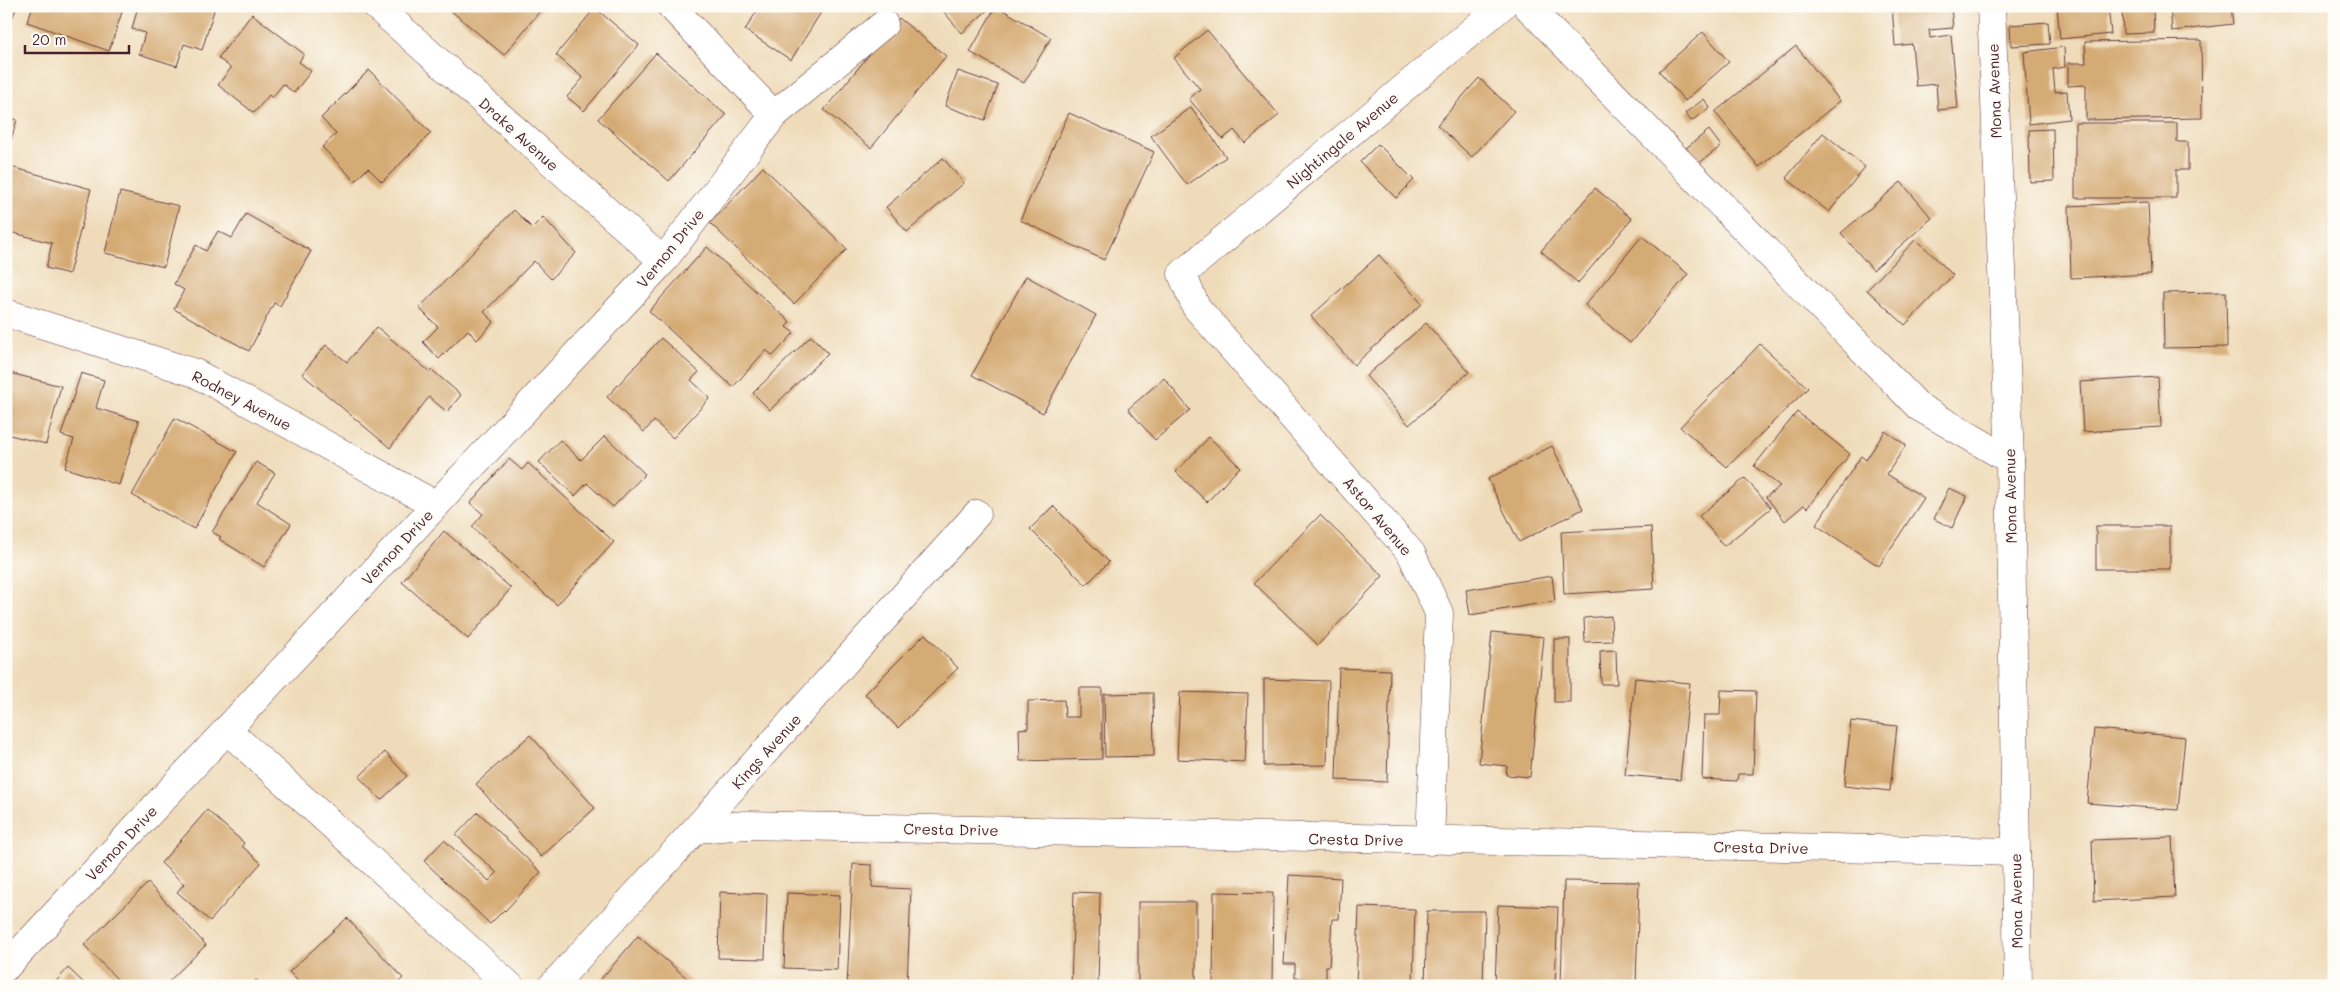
<svg xmlns="http://www.w3.org/2000/svg" width="2340" height="992" font-family="Mali,sans-serif">
<style>
.building{fill:#d5ab74}
.lines{fill:none;stroke-linecap:round;stroke-linejoin:round}
.minor-casing{stroke:#633b40;stroke-width:29}
.minor{stroke:#fff;stroke-width:28}
.labels{text-anchor:middle;dominant-baseline:central;stroke-width:4.5;stroke-linejoin:round;paint-order:stroke}
.street-label{font-size:15px;fill:#4a1f2b;stroke:#fdfcf7}
</style>
<rect width="100%" height="100%" fill="#fdfcf7"/>
<filter id="ink" filterUnits="userSpaceOnUse"><feTurbulence type="fractalNoise" baseFrequency=".02" numOctaves="2"/><feDisplacementMap in="SourceGraphic" scale="10" xChannelSelector="R" yChannelSelector="G"/><feConvolveMatrix kernelMatrix="1 2 1 2 8 2 1 2 1" color-interpolation-filters="sRGB"/></filter>
<filter id="wash" filterUnits="userSpaceOnUse"><feTurbulence type="fractalNoise" baseFrequency=".0096" numOctaves="4" result="noise"/><feDisplacementMap in="SourceGraphic" scale="20" xChannelSelector="R" yChannelSelector="G"/><feGaussianBlur stdDeviation="1.12" result="paint"/><feColorMatrix in="noise" values="0 0 0 0 0 0 0 0 0 0 0 0 0 0 0 0 0 1.4 0 .05"/><feComposite in="paint" operator="in"/></filter>
<g filter="url(#wash)">
<rect width="100%" height="100%" fill="#efdbb9"/>
<g id="blocks">
<g class="building">
<polygon points="6,6 17,6 12,19 6,17"/>
<polygon points="33,6 124,6 109,51 27,22"/>
<polygon points="138,6 215,7 202,50 184,44 177,66 139,54 145,33 132,29"/>
<polygon points="453,6 544,6 504,55 450,10"/>
<polygon points="760,6 825,6 791,60 745,30"/>
<polygon points="949,6 992,6 962,33 943,11"/>
<polygon points="996,6 1051,38 1024,83 970,52"/>
<polygon points="1892,6 1951,6 1953,28 1929,30 1930,38 1951,35 1958,108 1938,110 1936,84 1916,86 1912,44 1895,46"/>
<polygon points="2057,6 2108,6 2111,34 2060,39"/>
<polygon points="2122,6 2153,6 2154,33 2123,34"/>
<polygon points="2170,6 2231,6 2233,24 2172,31"/>
<polygon points="595,8 639,45 584,111 567,97 583,78 556,55"/>
<polygon points="252,14 304,54 299,62 311,71 294,93 283,84 272,98 269,95 254,113 218,85 231,68 218,58"/>
<polygon points="899,18 946,56 871,148 824,110"/>
<polygon points="2048,22 2050,44 2011,46 2010,25"/>
<polygon points="1207,30 1279,115 1245,143 1234,130 1223,139 1189,99 1200,89 1174,58"/>
<polygon points="1703,32 1729,62 1685,101 1659,71"/>
<polygon points="2201,40 2202,118 2086,120 2086,85 2068,86 2068,63 2086,63 2085,42"/>
<polygon points="1796,46 1840,101 1759,167 1715,112"/>
<polygon points="2064,47 2065,67 2053,69 2055,92 2067,91 2069,119 2029,124 2024,52"/>
<polygon points="656,53 726,115 669,181 598,119"/>
<polygon points="369,70 431,133 382,182 368,168 355,181 322,147 336,134 321,118"/>
<polygon points="958,71 998,85 985,120 945,106"/>
<polygon points="1479,78 1514,111 1472,157 1437,125"/>
<polygon points="1704,99 1710,108 1691,121 1685,113"/>
<polygon points="1191,107 1226,157 1187,185 1151,136"/>
<polygon points="1069,113 1154,152 1104,260 1020,220"/>
<polygon points="6,116 17,120 7,153 6,153"/>
<polygon points="2075,123 2177,123 2177,142 2188,142 2188,170 2176,170 2176,198 2075,198"/>
<polygon points="2053,129 2054,181 2030,182 2029,130"/>
<polygon points="1709,130 1721,146 1698,164 1686,148"/>
<polygon points="1823,133 1865,167 1829,212 1786,178"/>
<polygon points="1378,144 1414,180 1396,198 1360,162"/>
<polygon points="943,158 964,183 907,232 886,207"/>
<polygon points="11,167 91,189 69,274 46,268 52,243 6,231 6,185"/>
<polygon points="763,167 847,249 794,304 710,223"/>
<polygon points="1901,182 1932,218 1873,270 1841,233"/>
<polygon points="1595,188 1632,219 1578,283 1541,251"/>
<polygon points="120,192 179,206 164,267 105,253"/>
<polygon points="2148,202 2151,274 2071,278 2069,206"/>
<polygon points="514,210 532,228 543,217 576,253 551,279 534,261 484,312 494,322 477,340 468,330 439,359 423,342 438,327 419,308"/>
<polygon points="246,214 311,251 280,306 274,303 249,351 174,309 184,290 174,284 196,245 206,251 218,231 232,238"/>
<polygon points="1642,236 1688,274 1630,343 1585,305"/>
<polygon points="1916,239 1953,275 1905,325 1867,290"/>
<polygon points="707,247 790,322 786,327 794,333 773,356 766,350 733,387 649,311"/>
<polygon points="1379,255 1422,304 1354,365 1311,316"/>
<polygon points="1026,276 1096,315 1043,413 972,375"/>
<polygon points="2226,292 2227,347 2164,348 2163,293"/>
<polygon points="1426,323 1469,372 1409,425 1366,376"/>
<polygon points="377,327 430,372 432,370 461,395 447,412 429,397 390,448 302,374 326,345 347,362"/>
<polygon points="811,336 828,353 770,410 753,393"/>
<polygon points="661,338 699,372 691,380 710,398 673,438 654,421 644,432 607,397"/>
<polygon points="1760,344 1808,388 1727,467 1680,427"/>
<polygon points="6,356 10,357 7,369 6,369"/>
<polygon points="6,372 61,386 46,444 6,434"/>
<polygon points="81,373 104,380 96,408 139,421 119,485 65,468 74,439 61,435"/>
<polygon points="2158,377 2161,427 2083,432 2080,382"/>
<polygon points="1164,378 1190,410 1155,440 1128,409"/>
<polygon points="1797,412 1850,454 1807,508 1804,505 1785,521 1766,497 1780,486 1754,466"/>
<polygon points="175,418 237,452 194,529 132,495"/>
<polygon points="1885,431 1906,445 1887,474 1924,498 1879,566 1816,525 1861,456 1866,460"/>
<polygon points="605,436 645,474 613,507 587,483 575,496 539,462 560,440 581,460"/>
<polygon points="1209,437 1240,467 1207,502 1176,472"/>
<polygon points="1552,446 1583,509 1519,542 1488,479"/>
<polygon points="509,459 522,470 528,463 614,542 557,605 472,527 483,514 470,503"/>
<polygon points="256,462 275,473 257,502 291,524 264,567 219,539 221,537 212,532"/>
<polygon points="1745,478 1771,508 1724,546 1699,516"/>
<polygon points="1949,488 1967,496 1952,528 1934,519"/>
<polygon points="1053,506 1109,562 1086,585 1030,529"/>
<polygon points="1320,515 1383,576 1318,645 1254,583"/>
<rect x="2096" y="526" width="74" height="43"/>
<polygon points="1651,527 1654,589 1564,594 1561,532"/>
<polygon points="444,531 511,588 468,639 402,582"/>
<polygon points="1552,576 1555,601 1470,615 1466,590"/>
<polygon points="1611,616 1612,641 1585,642 1584,618"/>
<polygon points="1492,632 1544,637 1530,777 1506,775 1507,766 1479,763"/>
<polygon points="925,634 958,668 898,728 865,694"/>
<rect x="1554" y="639" width="16" height="63"/>
<polygon points="1616,650 1617,684 1601,684 1600,651"/>
<polygon points="1339,668 1390,670 1387,782 1336,780"/>
<polygon points="1635,678 1690,683 1680,780 1625,775"/>
<polygon points="1264,679 1329,681 1327,765 1264,766"/>
<polygon points="1079,688 1102,688 1102,759 1020,761 1019,729 1028,728 1028,701 1064,700 1065,717 1079,717"/>
<polygon points="1721,690 1756,691 1753,774 1738,774 1737,781 1702,779 1704,715 1720,715"/>
<polygon points="1180,692 1248,694 1245,762 1177,759"/>
<polygon points="1153,693 1154,756 1105,757 1104,694"/>
<polygon points="1851,721 1897,726 1890,791 1844,786"/>
<polygon points="2094,729 2185,737 2178,810 2087,803"/>
<polygon points="530,735 595,808 541,857 476,784"/>
<polygon points="385,752 407,776 381,800 359,777"/>
<polygon points="207,810 244,843 242,846 261,863 210,921 177,892 184,884 161,863"/>
<polygon points="478,812 541,872 505,911 504,910 490,924 424,861 444,840 489,881 497,873 456,835"/>
<polygon points="2172,837 2175,897 2094,901 2092,840"/>
<polygon points="853,864 872,865 872,887 911,889 907,986 847,986"/>
<polygon points="1289,875 1341,878 1339,919 1332,919 1329,966 1326,966 1326,979 1295,978 1295,964 1284,964"/>
<polygon points="1564,881 1639,882 1636,986 1561,986"/>
<polygon points="148,883 206,945 164,986 124,986 84,945"/>
<polygon points="720,892 767,894 765,959 718,958"/>
<polygon points="1074,892 1100,893 1098,986 1071,986"/>
<polygon points="1214,892 1273,893 1272,986 1213,986"/>
<polygon points="787,893 840,895 837,970 784,968"/>
<rect x="1138" y="902" width="58" height="84"/>
<polygon points="1498,905 1558,907 1555,986 1495,986"/>
<polygon points="1359,907 1415,909 1413,986 1356,986"/>
<polygon points="1427,911 1485,911 1483,986 1425,986"/>
<polygon points="347,918 403,978 395,986 303,986 289,972"/>
<polygon points="638,936 696,986 595,986"/>
<polygon points="68,968 87,986 52,986"/>
<polygon points="256,980 263,986 250,986"/>
</g>
</g>
</g>
<g filter="url(#ink)">
<use href="#blocks" fill-opacity="0" stroke="#633b40" stroke-width="1"/>
<g class="lines">
<defs>
<g id="minor">
<polyline points="376,6 663,261"/>
<polyline points="671,6 774,115"/>
<polyline points="1527,6 1919,407 2010,460"/>
<polyline points="1991,6 2010,460 2018,986"/>
<polyline points="6,313 195,373 436,505"/>
<polyline points="227,730 510,986"/>
<polyline points="696,829 746,825 2016,852"/>
<polyline points="1430,841 1439,613 1411,553 1196,307 1182,274 1502,6"/>
<polyline points="6,967 663,261 774,115 884,24"/>
<polyline points="552,986 696,829 977,514"/>
</g>
</defs>
<use href="#minor" class="minor-casing"/>
<use href="#minor" class="minor"/>
</g>
</g>
<g class="labels">
<g class="street-label">
<text transform="translate(1994 91) rotate(-92)">Mona Avenue</text>
<text transform="translate(519 134) rotate(42)">Drake Avenue</text>
<text transform="translate(1342 140) rotate(-40)">Nightingale Avenue</text>
<text transform="translate(670 248) rotate(-51)">Vernon Drive</text>
<text transform="translate(242 400) rotate(28)">Rodney Avenue</text>
<text transform="translate(2010 496) rotate(-91)">Mona Avenue</text>
<text transform="translate(1378 516) rotate(50)">Astor Avenue</text>
<text transform="translate(397 547) rotate(-47)">Vernon Drive</text>
<text transform="translate(766 751) rotate(-48)">Kings Avenue</text>
<text transform="translate(951 829) rotate(1)">Cresta Drive</text>
<text transform="translate(1356 839) rotate(1)">Cresta Drive</text>
<text transform="translate(121 843) rotate(-47)">Vernon Drive</text>
<text transform="translate(1761 847) rotate(1)">Cresta Drive</text>
<text transform="translate(2016 901) rotate(-91)">Mona Avenue</text>
</g>
</g>
<rect width="2340" height="992" fill="none" stroke="#fdfcf7" stroke-width="25"/>
<path d="M25 45v8h104v-8" fill="none" stroke="#4a1f2b" stroke-width="2.5"/>
<text x="32" y="45" font-size="15" fill="#4a1f2b" stroke="#fdfcf7" stroke-width="4" paint-order="stroke">20 m</text>
</svg>
